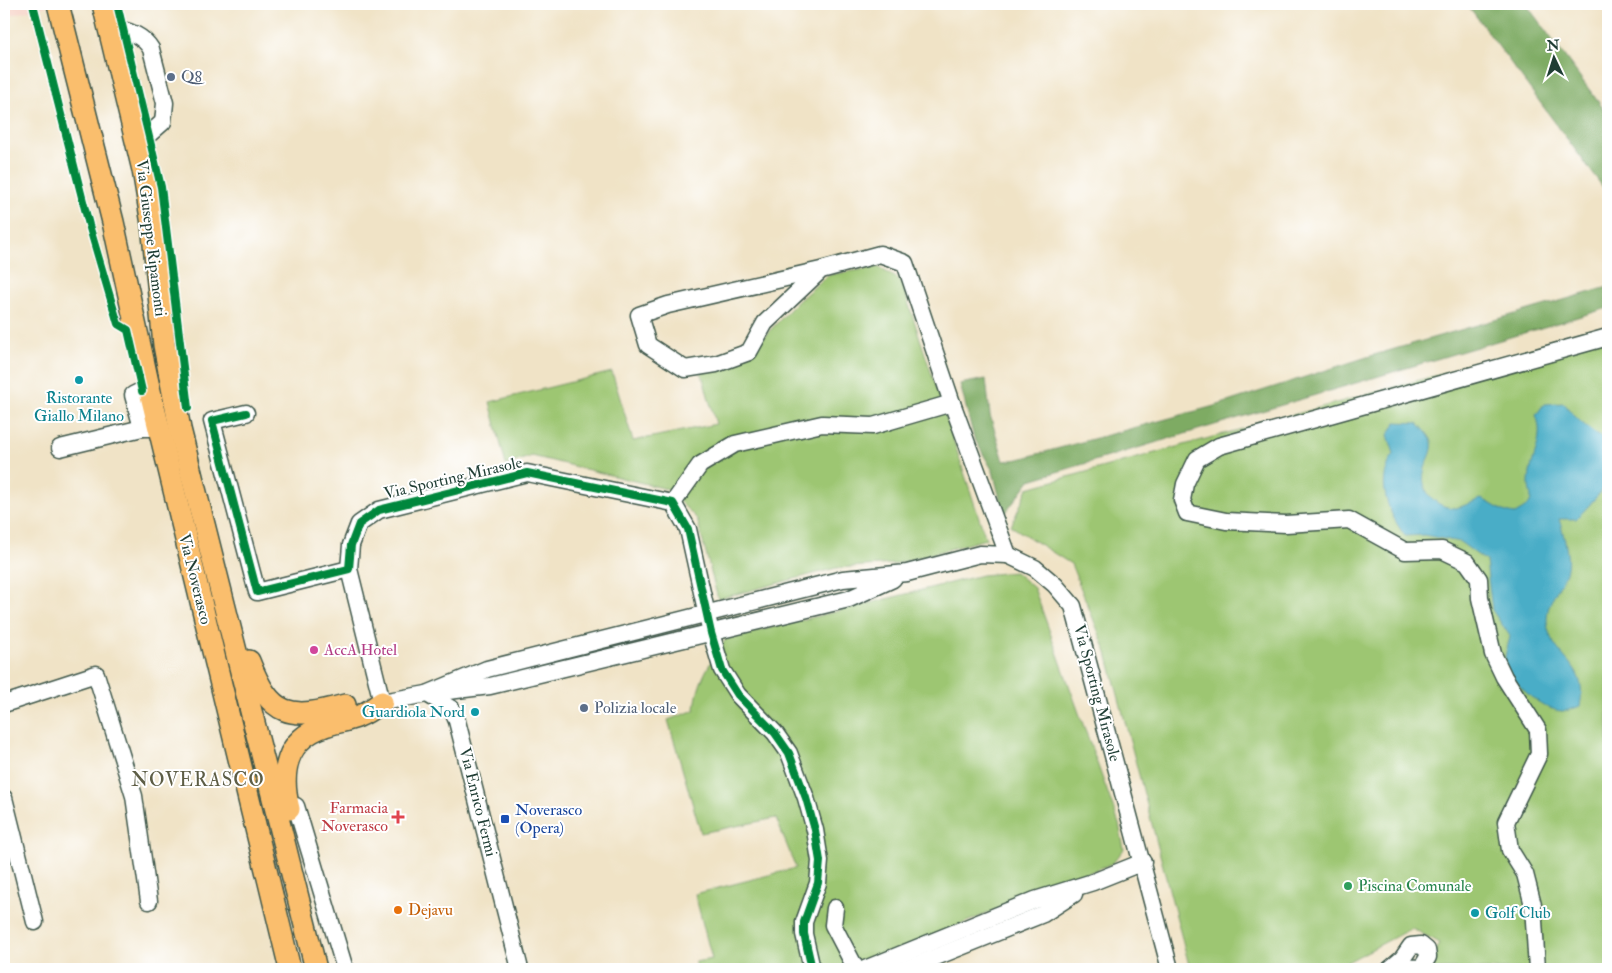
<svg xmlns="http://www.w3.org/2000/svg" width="1612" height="973" font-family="'IM FELL Double Pica',serif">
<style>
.built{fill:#f6d1c5}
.green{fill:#9dc672;stroke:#5e8253}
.forest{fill:#7eab64;stroke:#4e744c}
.water{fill:#48adc7;stroke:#34757e}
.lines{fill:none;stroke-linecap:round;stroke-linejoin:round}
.minor-casing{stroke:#3e564a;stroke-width:19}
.major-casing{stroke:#3e564a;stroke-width:24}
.minor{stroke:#fff;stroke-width:16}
.major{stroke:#fabe6d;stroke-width:21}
.cycleway-casing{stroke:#fff;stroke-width:11}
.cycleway{stroke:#00873e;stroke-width:8}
.service-dot{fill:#5c6f8a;stroke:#fff;stroke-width:2}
.culture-dot{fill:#0f9aa8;stroke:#fff;stroke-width:2}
.hotel-dot{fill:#d1479c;stroke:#fff;stroke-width:2}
.health-dot{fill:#e0444e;stroke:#fff;stroke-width:2}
.transit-dot{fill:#1a4fb4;stroke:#fff;stroke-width:2}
.leisure-dot{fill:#2e9e5b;stroke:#fff;stroke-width:2}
.food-dot{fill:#e8710a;stroke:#fff;stroke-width:2}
.labels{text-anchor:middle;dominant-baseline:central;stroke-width:4;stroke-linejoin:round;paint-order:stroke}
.service-label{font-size:16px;fill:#4e5e75;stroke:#fff;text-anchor:start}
.street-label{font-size:16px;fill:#1f3d34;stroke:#fff}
.culture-label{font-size:16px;fill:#0d838f;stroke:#fff}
.hotel-label{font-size:16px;fill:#b23c85;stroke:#fff;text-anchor:start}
.health-label{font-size:16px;fill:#be3a42;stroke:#fff;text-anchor:end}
.transit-label{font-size:16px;fill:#164399;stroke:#fff;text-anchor:start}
.leisure-label{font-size:16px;fill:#27864d;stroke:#fff;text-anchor:start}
.food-label{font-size:16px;fill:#c56008;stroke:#fff;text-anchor:start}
.quarter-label{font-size:19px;letter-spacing:1px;fill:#5d5d45;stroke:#fff}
</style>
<rect width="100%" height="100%" fill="#fff"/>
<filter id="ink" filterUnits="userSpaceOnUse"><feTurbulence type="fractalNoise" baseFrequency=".02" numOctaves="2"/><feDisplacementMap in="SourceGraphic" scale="10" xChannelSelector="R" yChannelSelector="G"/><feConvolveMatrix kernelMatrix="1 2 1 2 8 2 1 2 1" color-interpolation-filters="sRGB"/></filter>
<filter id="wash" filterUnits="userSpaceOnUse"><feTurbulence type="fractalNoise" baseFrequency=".0096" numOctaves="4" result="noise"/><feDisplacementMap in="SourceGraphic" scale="20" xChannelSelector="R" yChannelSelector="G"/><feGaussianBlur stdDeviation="1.12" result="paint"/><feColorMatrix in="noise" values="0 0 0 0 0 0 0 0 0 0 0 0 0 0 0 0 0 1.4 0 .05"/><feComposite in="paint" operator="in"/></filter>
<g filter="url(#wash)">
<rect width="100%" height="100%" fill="#f0e3c6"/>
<polygon class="built" points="4,4 47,4 47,6 4,17"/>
<g class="green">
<polygon points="878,267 901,281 986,539 895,564 836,568 718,599 697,519 667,489 532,456 506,465 490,402 612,372 633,441 716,424 701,371 742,360 797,302 828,275"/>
<polygon points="1608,328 1608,969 1430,969 1439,943 1412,928 1334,969 1190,969 1107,653 1071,564 1011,526 1028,488"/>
<path d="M1015,572L1034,588L1119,824L1124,849L1113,863L850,969H699L695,962L712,959L695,894L796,868L776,818L701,833L668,720L695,710C697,682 710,662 726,639L982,575Z"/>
</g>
<g class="forest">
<polygon points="1467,4 1526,4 1608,115 1608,194"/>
<polygon points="1608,287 1608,308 1030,480 1004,515 993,471 974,438 960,384 986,379 990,415 1004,461 1019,459 1218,405 1367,357"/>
</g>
<path class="water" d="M1564,403C1576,420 1591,431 1608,442C1608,487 1607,487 1576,519H1559C1563,532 1571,559 1566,572C1558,592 1543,605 1548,629C1556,661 1589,665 1580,706C1575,708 1568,711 1562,711C1541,710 1510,682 1505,662C1504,655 1509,643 1510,636L1492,610L1486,561L1460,542L1424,535L1405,536C1387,511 1375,481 1394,454L1388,435L1396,422L1418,423C1422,428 1430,435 1432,442C1434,453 1426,461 1424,472C1420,491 1436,508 1455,508C1463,507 1474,501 1481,499C1494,504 1502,513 1515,514C1520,511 1528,507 1530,502C1533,496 1528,489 1529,483C1529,459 1546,440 1536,415L1544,404Z"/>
</g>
<g filter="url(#ink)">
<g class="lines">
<defs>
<g id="minor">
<path d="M109,26C125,31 142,33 151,49L165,103L163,122L138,144"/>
<polyline points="821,270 668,305 639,315 648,345 685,369 716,364 749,352 765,323 821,270 880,254 905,263 952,403"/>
<polyline points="149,387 133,395 142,428 151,428"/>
<polyline points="246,413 212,421 257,592 349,569 351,545 359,524 379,510 527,473 673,503 688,529 711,633 722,670 738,695 775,733 789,753 806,798 815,830 820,861 818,883 804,922 804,934 812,969"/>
<polyline points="60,448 142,428"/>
<polyline points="673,503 700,465 735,444 822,424 873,426 952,403 1008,555"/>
<polyline points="349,569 382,702 427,694 452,709 457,721 520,969"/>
<polyline points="448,691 490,686 849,599 893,579"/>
<polyline points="427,694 487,669 843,579 907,573 980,554 1008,555 1035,568 1055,585 1073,606 1170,969"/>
<polyline points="4,704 96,674 134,796 149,901"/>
<polyline points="4,798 35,922"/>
<polyline points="296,806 345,969"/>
<polyline points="835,908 833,925 856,969"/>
<polyline points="865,969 1035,900 1093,882 1143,862"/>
<polyline points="906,969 1043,914 1074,894"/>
<path d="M1390,969L1402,959L1411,946L1421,945L1427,950L1428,957L1422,967C1412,970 1405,964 1390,969"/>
<polyline points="1537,969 1533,905 1525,874 1510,850 1506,822 1539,754 1538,730 1504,677 1493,654 1480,598 1479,579 1467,562 1442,550 1405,551 1349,520 1286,524 1226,521 1187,513 1182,500 1185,484 1197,459 1219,446 1608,337"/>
</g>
<g id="major">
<polyline points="58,4 113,222 149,387 290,969"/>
<polyline points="103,4 143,170 152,224 164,345 180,429 316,969"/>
<path d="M249,661C271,718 290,720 345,705"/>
<path d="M289,809C280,773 285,739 325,726C336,722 348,721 359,716C367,713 375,707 382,702"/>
</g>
</defs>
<use href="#minor" class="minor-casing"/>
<use href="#major" class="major-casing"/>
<use href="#minor" class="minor"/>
<use href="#major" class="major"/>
<defs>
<g id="cycleway">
<polyline points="33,4 89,225 118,324 128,330 142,391"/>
<polyline points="117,4 161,187 188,408"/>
<polyline points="246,413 212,421 257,592 349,569 351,545 359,524 379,510 527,473 673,503 688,529 711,633 722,670 738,695 775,733 789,753 806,798 815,830 820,861 818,883 804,922 804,934 812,969"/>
</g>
</defs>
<use href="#cycleway" class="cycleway-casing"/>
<use href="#cycleway" class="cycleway"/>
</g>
</g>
<g class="service-dot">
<circle cx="171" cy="77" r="5"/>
<circle cx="584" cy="708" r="5"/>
</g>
<g class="culture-dot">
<circle cx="79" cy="380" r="5"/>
<circle cx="475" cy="712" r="5"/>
<circle cx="1475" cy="913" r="5"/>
</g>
<circle class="hotel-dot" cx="314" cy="650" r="5"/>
<path class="health-dot" d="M395.5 809.5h5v5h5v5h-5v5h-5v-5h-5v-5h5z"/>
<rect class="transit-dot" x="500" y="814" width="10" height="10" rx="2.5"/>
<circle class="leisure-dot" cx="1348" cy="886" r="5"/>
<circle class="food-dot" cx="398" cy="910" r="5"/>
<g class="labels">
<g class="service-label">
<text x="181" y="77">Q8</text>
<text x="594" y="708">Polizia locale</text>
</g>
<g class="street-label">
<text transform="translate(151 238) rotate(83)">Via Giuseppe Ripamonti</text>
<text transform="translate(453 478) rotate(-13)">Via Sporting Mirasole</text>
<text transform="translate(195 579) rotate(76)">Via Noverasco</text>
<text transform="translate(1097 693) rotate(75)">Via Sporting Mirasole</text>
<text transform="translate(478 802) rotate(76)">Via Enrico Fermi</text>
</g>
<g class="culture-label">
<text x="79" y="398">Ristorante<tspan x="79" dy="18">Giallo Milano</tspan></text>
<text x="465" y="712" text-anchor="end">Guardiola Nord</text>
<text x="1485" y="913" text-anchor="start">Golf Club</text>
</g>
<g class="hotel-label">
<text x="324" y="650">AccA Hotel</text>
</g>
<g class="health-label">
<text x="388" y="808">Farmacia<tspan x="388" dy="18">Noverasco</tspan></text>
</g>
<g class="transit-label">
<text x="515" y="810">Noverasco<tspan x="515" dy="18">(Opera)</tspan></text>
</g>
<g class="leisure-label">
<text x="1358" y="886">Piscina Comunale</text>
</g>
<g class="food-label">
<text x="408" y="910">Dejavu</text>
</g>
<g class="quarter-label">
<text x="198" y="780">NOVERASCO</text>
</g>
</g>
<rect width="1612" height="973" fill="none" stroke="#fff" stroke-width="20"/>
<g transform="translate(1554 58) rotate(356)" stroke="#ffffff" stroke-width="4" paint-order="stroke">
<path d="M0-4L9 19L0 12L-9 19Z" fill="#1f3d34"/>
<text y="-8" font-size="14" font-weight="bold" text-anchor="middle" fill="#1f3d34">N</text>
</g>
</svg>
